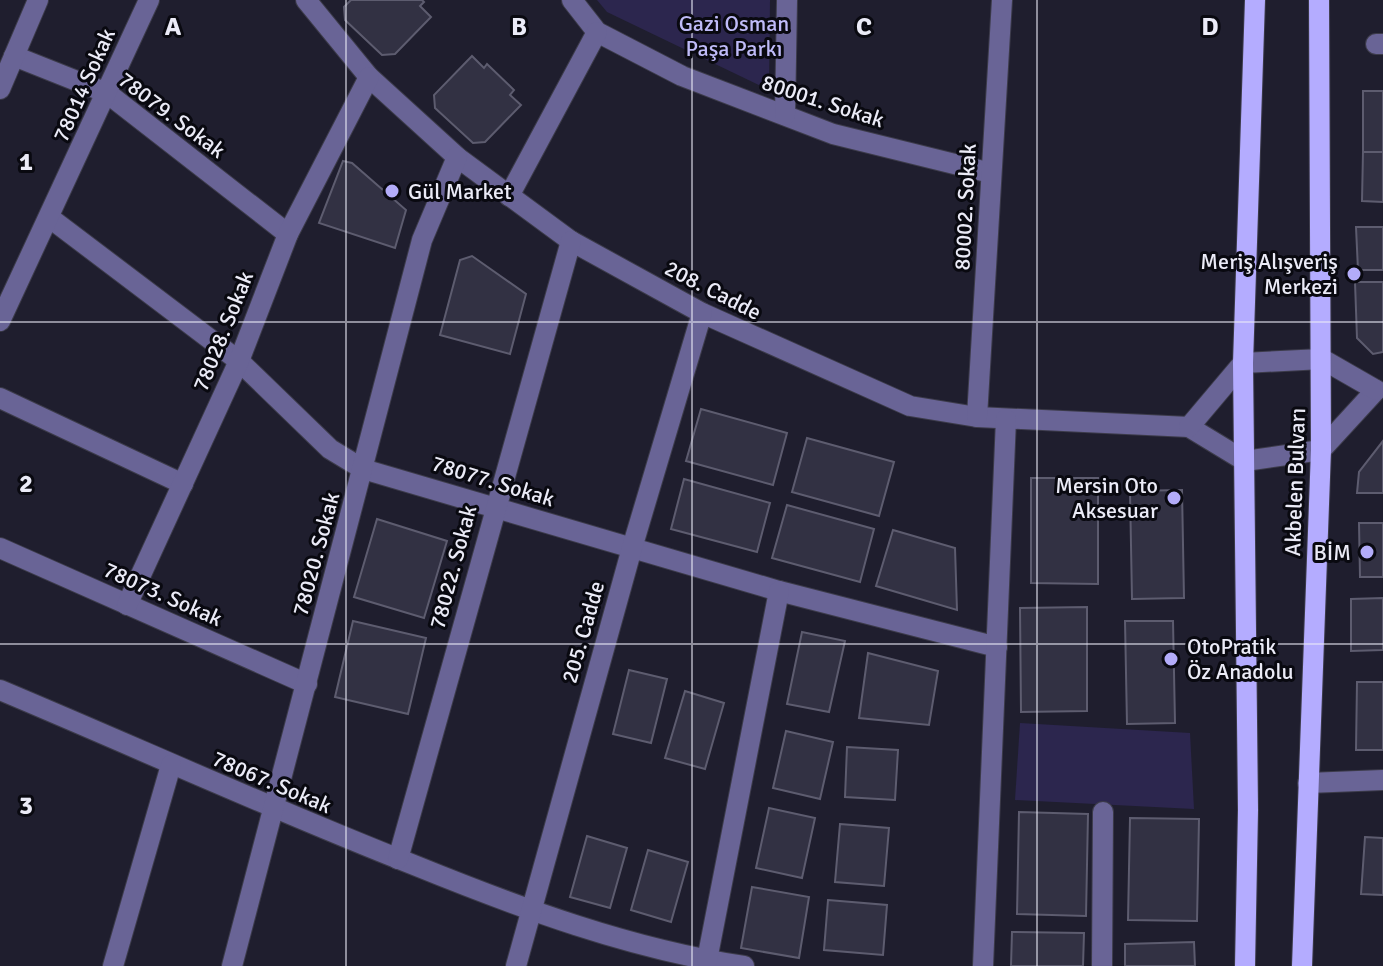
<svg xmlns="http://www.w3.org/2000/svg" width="1383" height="966" font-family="Signika,sans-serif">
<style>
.green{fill:#2c264e}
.building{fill:#323143;stroke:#5d5c6f;stroke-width:2}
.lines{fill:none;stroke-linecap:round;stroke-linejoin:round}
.minor-casing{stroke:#3c3b4a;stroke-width:22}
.major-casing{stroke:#3c3b4a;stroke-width:22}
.minor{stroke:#696496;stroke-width:20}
.major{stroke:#b4acff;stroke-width:20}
.grid{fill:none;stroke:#ebebf7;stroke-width:2;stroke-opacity:0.55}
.poi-dot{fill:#b3acf9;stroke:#090910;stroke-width:3}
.labels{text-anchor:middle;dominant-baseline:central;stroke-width:6;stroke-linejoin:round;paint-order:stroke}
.park-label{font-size:22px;fill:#bfbbf8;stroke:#090910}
.street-label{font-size:22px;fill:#ebebf7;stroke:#090910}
.poi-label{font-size:22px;fill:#ebebf7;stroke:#090910;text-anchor:end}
.grid-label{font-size:26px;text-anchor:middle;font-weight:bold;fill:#ebebf7;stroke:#090910;stroke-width:6;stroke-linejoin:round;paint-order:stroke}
</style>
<rect width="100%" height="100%" fill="#1f1e2e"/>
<g class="green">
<polygon points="597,0 770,0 769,90 607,12"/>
<polygon points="1020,723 1190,733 1194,809 1015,800"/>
</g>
<g class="building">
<polygon points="351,0 422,0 424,2 420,6 431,17 395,54 382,55 345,20 344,7"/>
<polygon points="472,56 484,68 487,64 514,90 510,95 521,105 485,142 473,143 435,108 434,95"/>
<rect x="1363" y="91" width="20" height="61"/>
<polygon points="1363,152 1383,152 1383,202 1362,201"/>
<polygon points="343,161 352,163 406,210 395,248 319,223"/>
<polygon points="1356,227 1383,227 1383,270 1358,270"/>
<polygon points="472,256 526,294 510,354 440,335 460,260"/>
<polygon points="1355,282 1383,282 1383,352 1373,354 1357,338"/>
<polygon points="701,409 787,433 773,485 686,461"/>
<polygon points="807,438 894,462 879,516 792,492"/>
<polygon points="1383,441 1383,493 1357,493 1359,472"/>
<polygon points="1031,478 1098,478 1098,584 1031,583"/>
<polygon points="684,479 770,503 757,552 671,529"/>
<polygon points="1182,490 1184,598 1132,599 1130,491"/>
<polygon points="787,505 874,529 860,582 772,558"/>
<polygon points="377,519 447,541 424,618 354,597"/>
<polygon points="1359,523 1383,523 1383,577 1360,577"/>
<polygon points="893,530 955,548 957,610 876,586"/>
<polygon points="1383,598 1383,650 1351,651 1351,599"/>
<polygon points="1087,607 1087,711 1021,712 1020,608"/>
<polygon points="353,621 426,638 408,714 335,697"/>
<polygon points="1125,621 1173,621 1175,723 1127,724"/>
<polygon points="802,632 845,641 829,712 787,704"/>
<polygon points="868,653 938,671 929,725 859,718"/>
<polygon points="629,670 667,679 651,743 613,734"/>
<polygon points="1357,682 1383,682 1383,750 1356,750"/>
<polygon points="685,691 724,703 705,769 665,758"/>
<polygon points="786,731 833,742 820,799 773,788"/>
<polygon points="847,747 898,750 895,800 845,797"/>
<polygon points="769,808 815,818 802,878 756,868"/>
<polygon points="1019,812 1088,814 1086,916 1017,914"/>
<polygon points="1130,818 1199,819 1197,921 1128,920"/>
<polygon points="840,824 889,828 884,886 835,882"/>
<polygon points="587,836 627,848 610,908 570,897"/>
<polygon points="1365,837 1383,838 1383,895 1361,894"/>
<polygon points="648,850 688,862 671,922 631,910"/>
<polygon points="752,887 809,897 799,958 741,948"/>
<polygon points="828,900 887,905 883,955 824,950"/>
<polygon points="1012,932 1084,933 1083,966 1011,966"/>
<polygon points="1194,942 1195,966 1125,966 1125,944"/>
</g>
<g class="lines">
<defs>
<g id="minor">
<polyline points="306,0 369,77 457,157 571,241 702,313 910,406 977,417 1189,427 1245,461 1321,450 1376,390"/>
<polyline points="572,0 597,32 682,76 833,134 991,173"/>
<polyline points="1376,44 1383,44"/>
<polyline points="14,56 107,93 288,234"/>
<polyline points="0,89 38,0"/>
<polyline points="785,115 787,0"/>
<polyline points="509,196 597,32"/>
<polyline points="50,218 239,361 330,449 363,469 779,591 997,647"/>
<polyline points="0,321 149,0"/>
<polyline points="0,398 183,484"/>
<polyline points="977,417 1002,0"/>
<polyline points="1189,427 1243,363 1322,359 1376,390"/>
<polyline points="0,548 307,684"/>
<polyline points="127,605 239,361 288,234 369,77"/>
<path d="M0,690C138,748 274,810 414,865C520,908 630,949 744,966"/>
<polyline points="1308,783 1383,780"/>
<polyline points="398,859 571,241"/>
<polyline points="707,960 779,591"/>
<polyline points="113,966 171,765"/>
<polyline points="232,966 422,240 457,157"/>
<polyline points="516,966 632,548 702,313"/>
<polyline points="983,966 1006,419"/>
<polyline points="1102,966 1103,812"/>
</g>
<g id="major">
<polyline points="1245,966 1248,810 1243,363 1255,0"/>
<polyline points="1302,966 1321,450 1319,0"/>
</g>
</defs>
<use href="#minor" class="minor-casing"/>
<use href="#major" class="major-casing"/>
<use href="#minor" class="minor"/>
<use href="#major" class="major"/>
</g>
<path class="grid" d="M346,0V966M692,0V966M1037,0V966M0,322H1383M0,644H1383"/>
<g class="poi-dot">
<circle cx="392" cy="191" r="8"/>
<circle cx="1354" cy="274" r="8"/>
<circle cx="1174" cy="498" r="8"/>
<circle cx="1367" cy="552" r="8"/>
<circle cx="1171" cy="659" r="8"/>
</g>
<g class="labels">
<g class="park-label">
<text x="734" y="23">Gazi Osman<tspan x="734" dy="25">Paşa Parkı</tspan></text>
</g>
<g class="street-label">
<text transform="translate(84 85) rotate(-66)">78014 Sokak</text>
<text transform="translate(823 101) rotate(18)">80001. Sokak</text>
<text transform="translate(172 115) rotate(37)">78079. Sokak</text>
<text transform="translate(965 207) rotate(-87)">80002. Sokak</text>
<text transform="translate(713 290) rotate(27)">208. Cadde</text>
<text transform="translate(223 331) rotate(-68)">78028. Sokak</text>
<text transform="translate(493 481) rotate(17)">78077. Sokak</text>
<text transform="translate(1295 482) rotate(-88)">Akbelen Bulvarı</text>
<text transform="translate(316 554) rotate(-75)">78020. Sokak</text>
<text transform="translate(453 567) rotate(-75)">78022. Sokak</text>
<text transform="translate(163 594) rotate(24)">78073. Sokak</text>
<text transform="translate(583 632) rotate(-74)">205. Cadde</text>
<text transform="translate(272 782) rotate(23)">78067. Sokak</text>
</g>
<g class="poi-label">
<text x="408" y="191" text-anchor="start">Gül Market</text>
<text x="1338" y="261">Meriş Alışveriş<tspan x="1338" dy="25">Merkezi</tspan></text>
<text x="1158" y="485">Mersin Oto<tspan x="1158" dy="25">Aksesuar</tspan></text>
<text x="1351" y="552">BİM</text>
<text x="1187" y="646" text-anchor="start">OtoPratik<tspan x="1187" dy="25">Öz Anadolu</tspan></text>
</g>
</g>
<g class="grid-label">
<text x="173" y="35">A</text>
<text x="519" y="35">B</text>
<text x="864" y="35">C</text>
<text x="1210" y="35">D</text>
<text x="26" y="170">1</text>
<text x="26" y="492">2</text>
<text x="26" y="814">3</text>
</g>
</svg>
